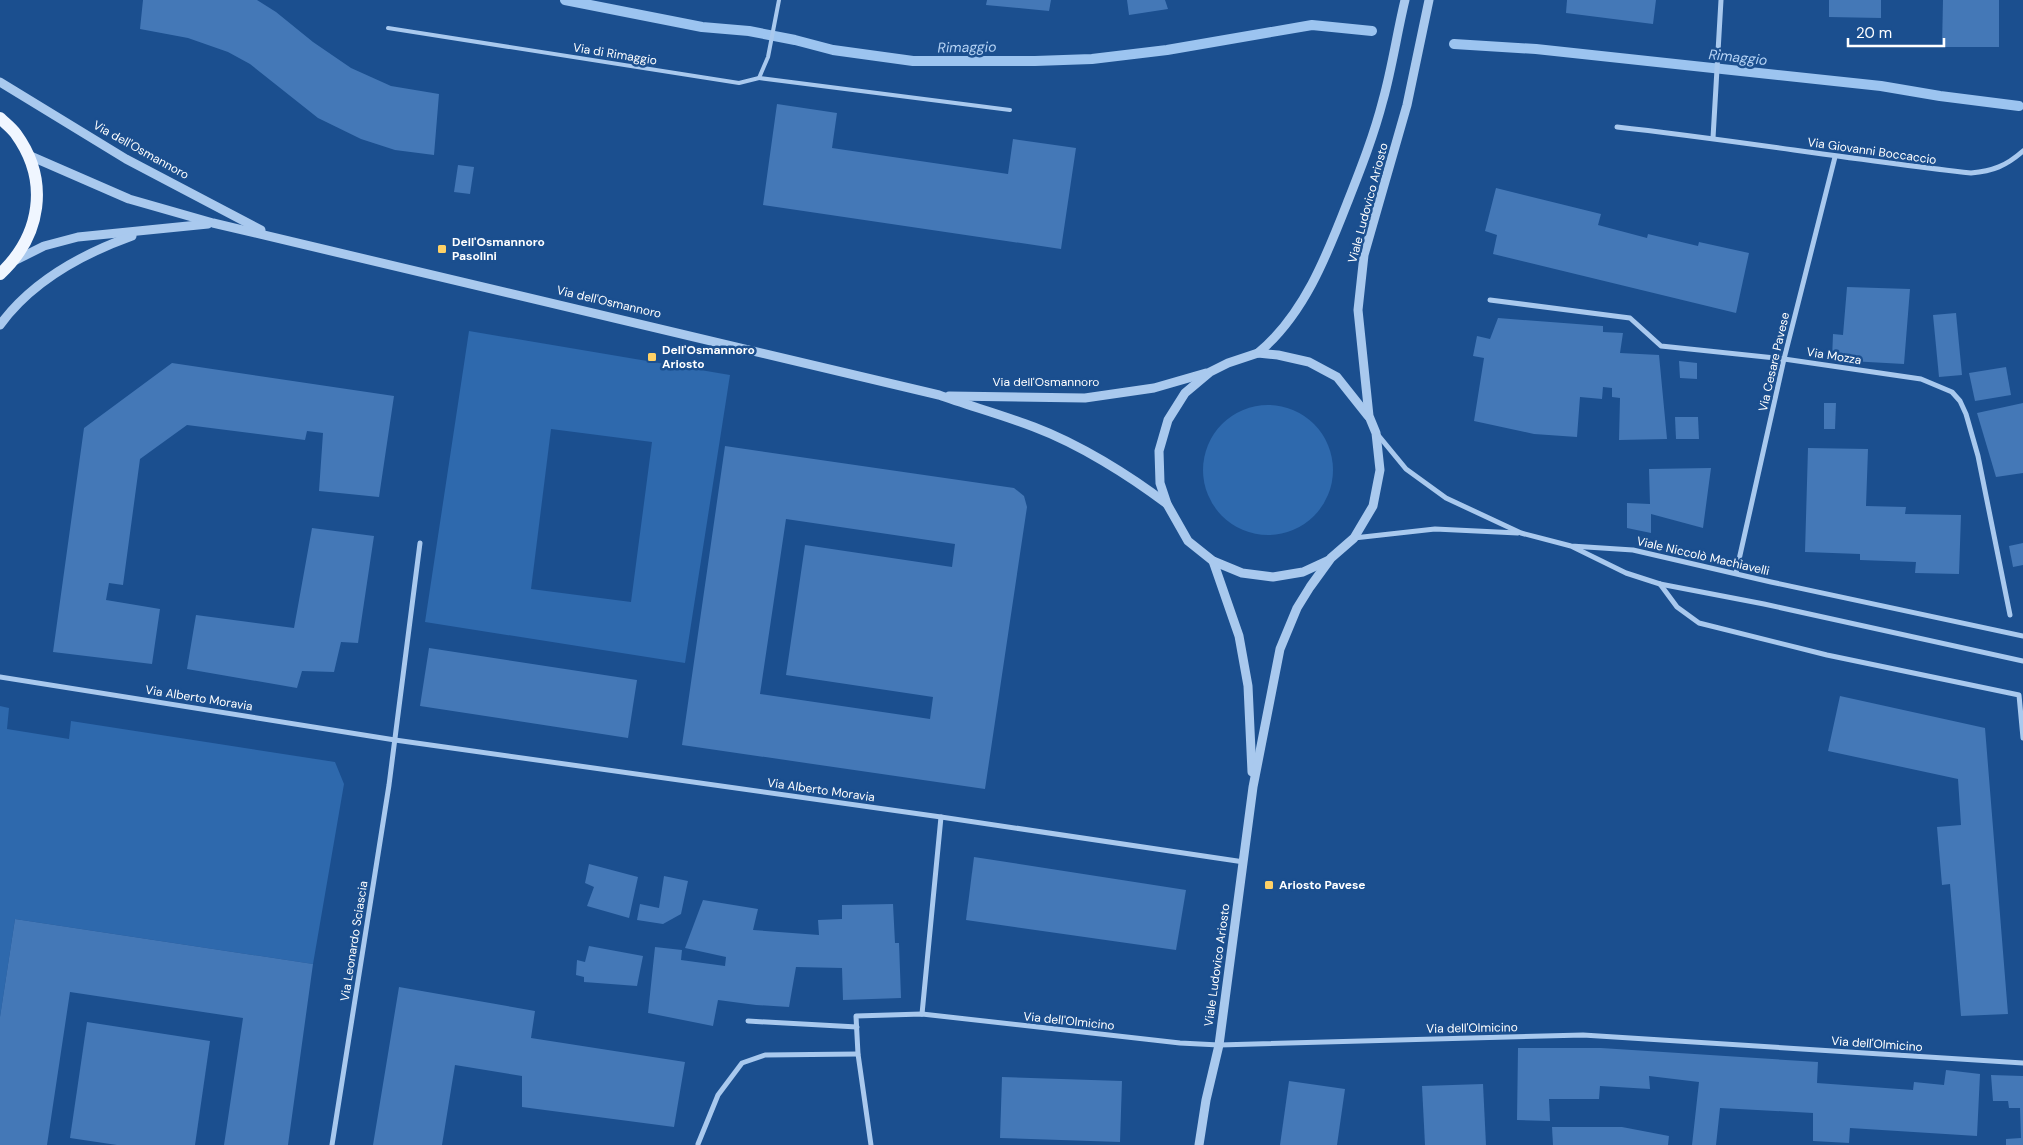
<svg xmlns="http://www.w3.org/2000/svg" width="2023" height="1145" font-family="'DM Sans',sans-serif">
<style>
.green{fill:#2e69ad;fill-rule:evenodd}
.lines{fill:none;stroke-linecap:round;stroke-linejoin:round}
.stream{stroke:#9cc4f0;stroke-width:10}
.building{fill:#4478b7;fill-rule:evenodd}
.service{stroke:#a9c9ee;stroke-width:4}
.minor{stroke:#a9c9ee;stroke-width:5}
.tertiary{stroke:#a9c9ee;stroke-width:9}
.primary{stroke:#f0f6ff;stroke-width:12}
.poi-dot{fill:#ffd166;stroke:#1b4f8f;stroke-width:2}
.labels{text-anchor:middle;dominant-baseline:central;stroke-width:5;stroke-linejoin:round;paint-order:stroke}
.street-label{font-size:12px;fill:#fff;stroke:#1b4f8f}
.poi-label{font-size:12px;font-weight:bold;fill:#fff;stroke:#1b4f8f;text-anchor:start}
.water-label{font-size:14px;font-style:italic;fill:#b5d3f5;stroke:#1b4f8f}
</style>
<rect width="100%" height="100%" fill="#1b4f8f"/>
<g class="green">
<path d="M469,331L730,375L685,663L425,622ZM551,429L652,442L631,602L531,589Z"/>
<circle cx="1268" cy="470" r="65"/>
<polygon points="0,706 9,708 7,729 69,739 71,721 335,762 344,784 313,964 15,919 0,1017"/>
</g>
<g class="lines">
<g class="stream">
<polyline points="565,0 702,27 749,31 795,40 833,50 913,61 1035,61 1092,59 1167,50 1312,25 1372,31"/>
<polyline points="1454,44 1536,49 1881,86 1940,96 2019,106"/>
</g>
</g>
<g class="building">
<polygon points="143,0 257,0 276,12 313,42 351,68 391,86 439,94 434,155 395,150 361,139 318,118 250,64 228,52 188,38 140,29"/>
<polygon points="987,0 1051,0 1049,11 986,5"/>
<polygon points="1127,0 1165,0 1168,9 1129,15"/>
<polygon points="1567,0 1656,0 1653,24 1566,13"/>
<polygon points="1829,0 1881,0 1881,18 1829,17"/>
<polygon points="1943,0 1999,0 1999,47 1942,47"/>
<polygon points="777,104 837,113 832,148 1008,174 1013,139 1076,148 1061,249 763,205"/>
<polygon points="458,165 474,167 470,194 454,192"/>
<polygon points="1496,188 1601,214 1598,225 1647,238 1648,234 1698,246 1699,242 1749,253 1736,313 1493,254 1497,235 1485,231"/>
<polygon points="1847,287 1910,289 1904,364 1832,360 1833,334 1843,335"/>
<polygon points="1956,313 1962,375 1939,377 1933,315"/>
<polygon points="1498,318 1603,326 1603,332 1623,333 1620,353 1659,355 1667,439 1619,440 1620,398 1612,397 1612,388 1603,387 1602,399 1580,397 1577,437 1534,434 1474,421 1484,358 1473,356 1477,336 1490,339"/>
<polygon points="1679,361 1697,363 1697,379 1680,378"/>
<polygon points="172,363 394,396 379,497 319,491 323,433 307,431 305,440 187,425 140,459 123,585 109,583 106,600 160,609 152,664 53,652 84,428"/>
<polygon points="2006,367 2011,395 1975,401 1969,373"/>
<polygon points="1824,403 1836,403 1835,429 1824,429"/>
<polygon points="2023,403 2023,473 1996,477 1977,413"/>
<polygon points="1675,417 1698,417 1699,439 1676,439"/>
<path d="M725,446L1014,488L1024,496L1027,507L985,789L682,745ZM786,519L955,544L952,567L805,545L786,675L933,697L930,719L760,694Z"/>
<polygon points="1808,448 1868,449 1866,506 1906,507 1905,514 1961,515 1959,574 1915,573 1916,562 1860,560 1860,554 1805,552"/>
<polygon points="1711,468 1703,528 1651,514 1651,533 1627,528 1627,503 1650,504 1649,469"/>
<polygon points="312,528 374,536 358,643 341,642 334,672 302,671 297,688 187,669 196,615 294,628"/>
<polygon points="2023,543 2023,565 2013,567 2009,546"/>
<polygon points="429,648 637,680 628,738 420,706"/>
<polygon points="1840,696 1985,728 2008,1014 1961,1016 1950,884 1942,885 1937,827 1961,825 1958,779 1828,751"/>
<polygon points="974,857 1186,890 1176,950 966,920"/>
<polygon points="589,864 638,877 629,918 587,906 594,887 585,883"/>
<polygon points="664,876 688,881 681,914 663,924 637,920 640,904 659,908"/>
<polygon points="703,900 758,909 753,930 819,935 818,920 842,919 842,905 893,904 895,943 899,943 901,998 843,1000 842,968 796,967 789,1007 756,1005 718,1000 713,1026 648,1013 655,947 682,950 681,960 725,966 726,957 685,948"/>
<polygon points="15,919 313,964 288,1145 224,1145 243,1018 70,992 47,1145 0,1145 0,1017"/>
<polygon points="589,946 643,956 637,986 584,982 584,977 576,975 577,960 585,962"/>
<polygon points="399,987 535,1011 531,1038 685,1062 674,1127 522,1107 522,1076 455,1065 442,1145 373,1145"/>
<polygon points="87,1022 210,1041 195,1145 117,1145 70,1138"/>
<polygon points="1518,1048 1601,1048 1818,1062 1817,1083 1913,1090 1914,1082 1944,1085 1946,1070 1980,1074 1977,1136 1850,1128 1849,1143 1813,1141 1813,1113 1720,1108 1716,1145 1692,1145 1699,1082 1649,1076 1650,1089 1600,1086 1599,1099 1549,1099 1550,1121 1517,1120"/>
<polygon points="1991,1075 2023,1076 2023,1145 2006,1145 2006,1139 2021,1138 2020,1108 2009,1108 2008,1101 1993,1101"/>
<polygon points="1002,1077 1122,1081 1120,1142 1000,1138"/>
<polygon points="1289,1081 1345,1089 1337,1145 1280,1145"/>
<polygon points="1483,1084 1486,1145 1425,1145 1422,1086"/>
<polygon points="1552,1127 1622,1127 1669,1136 1668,1145 1553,1145"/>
</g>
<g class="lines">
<g class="service">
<polyline points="388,28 739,83 759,78 768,57 779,0"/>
<polyline points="759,78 1010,110"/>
</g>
<g class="minor">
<path d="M1617,127C1735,140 1853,160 1971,173C1993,171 2006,166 2023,151"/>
<polyline points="1713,138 1721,0"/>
<polyline points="1490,300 1630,318 1661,346 1784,359 1921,379 1952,392 1960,401 1966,414 1978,456 2010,615"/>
<polyline points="1378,435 1406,469 1446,498 1521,533 1571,546 1633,550 1771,582 2023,636"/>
<polyline points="1354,538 1435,529 1518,533"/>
<polyline points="1573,547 1626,573 1660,584 1764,604 2023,661"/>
<polyline points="1736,573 1784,359 1835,157"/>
<polyline points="1660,584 1677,607 1699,623 1827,655 2019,695 2023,738"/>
<polyline points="0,677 395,740 941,817 1244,862"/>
<polyline points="922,1014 941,817"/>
<polyline points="748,1021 857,1027"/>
<polyline points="698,1144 718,1095 742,1063 765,1055 858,1054"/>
<polyline points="332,1145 389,785 420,543"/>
<polyline points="871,1145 858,1054 856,1016 922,1014 1180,1043 1219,1045 1583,1035 2023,1063"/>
</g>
<g class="tertiary">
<polyline points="0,82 126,159 261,230"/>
<path d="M28,155L129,199L213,223L939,395C970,406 1003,415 1034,427C1079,444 1129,475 1167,504"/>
<polyline points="14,261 44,246 78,237 208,224"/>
<path d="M0,325C32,281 82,254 132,236"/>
<path d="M1258,353C1304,315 1327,255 1348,201C1361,168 1374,135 1383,100C1392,68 1397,33 1405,0"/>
<polyline points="949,396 1085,398 1154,388 1206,373"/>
<polyline points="1329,560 1303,572 1273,577 1242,573 1213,561 1188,541 1167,504 1160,483 1159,451 1168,420 1185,393 1210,372 1228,363 1258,353 1278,355 1309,362 1337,377 1368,416"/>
<polyline points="1213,561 1239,636 1248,686 1252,772"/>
<polyline points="1199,1145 1206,1100 1219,1045 1253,787 1280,649 1297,608 1310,587 1331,558 1354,538 1373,506 1380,470 1376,433 1369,416 1358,310 1364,255 1407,105 1429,0"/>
</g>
<path class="primary" d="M0,118C5,123 12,128 16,134C50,181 41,236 0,274"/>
</g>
<g class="poi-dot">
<rect x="437" y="244" width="10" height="10" rx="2.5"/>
<rect x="647" y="352" width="10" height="10" rx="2.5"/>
<rect x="1264" y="880" width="10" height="10" rx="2.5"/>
</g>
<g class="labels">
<g class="street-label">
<text transform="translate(615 54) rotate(9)">Via di Rimaggio</text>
<text transform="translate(141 150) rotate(29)">Via dell'Osmannoro</text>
<text transform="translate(1872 151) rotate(8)">Via Giovanni Boccaccio</text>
<text transform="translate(1368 203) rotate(-75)">Viale Ludovico Ariosto</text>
<text transform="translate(609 302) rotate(13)">Via dell'Osmannoro</text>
<text transform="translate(1834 356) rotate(9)">Via Mozza</text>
<text transform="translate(1774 362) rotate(-77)">Via Cesare Pavese</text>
<text x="1046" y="382">Via dell'Osmannoro</text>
<text transform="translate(1703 556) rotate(13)">Viale Niccolò Machiavelli</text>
<text transform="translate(199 698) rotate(9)">Via Alberto Moravia</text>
<text transform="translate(821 790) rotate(8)">Via Alberto Moravia</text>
<text transform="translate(354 941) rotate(-81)">Via Leonardo Sciascia</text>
<text transform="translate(1217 965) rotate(-82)">Viale Ludovico Ariosto</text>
<text transform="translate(1069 1021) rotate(6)">Via dell'Olmicino</text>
<text transform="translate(1472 1028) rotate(-1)">Via dell'Olmicino</text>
<text transform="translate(1877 1044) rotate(4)">Via dell'Olmicino</text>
</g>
<g class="poi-label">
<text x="452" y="242">Dell'Osmannoro<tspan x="452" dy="14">Pasolini</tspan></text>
<text x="662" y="350">Dell'Osmannoro<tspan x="662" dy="14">Ariosto</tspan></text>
<text x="1279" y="885">Ariosto Pavese</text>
</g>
<g class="water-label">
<text transform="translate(967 47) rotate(-1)">Rimaggio</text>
<text transform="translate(1738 57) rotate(6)">Rimaggio</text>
</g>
</g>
<path d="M1848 38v8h96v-8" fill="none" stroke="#ffffff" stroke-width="2.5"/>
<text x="1856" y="38" font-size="15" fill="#ffffff" stroke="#1b4f8f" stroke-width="4" paint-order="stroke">20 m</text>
</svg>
